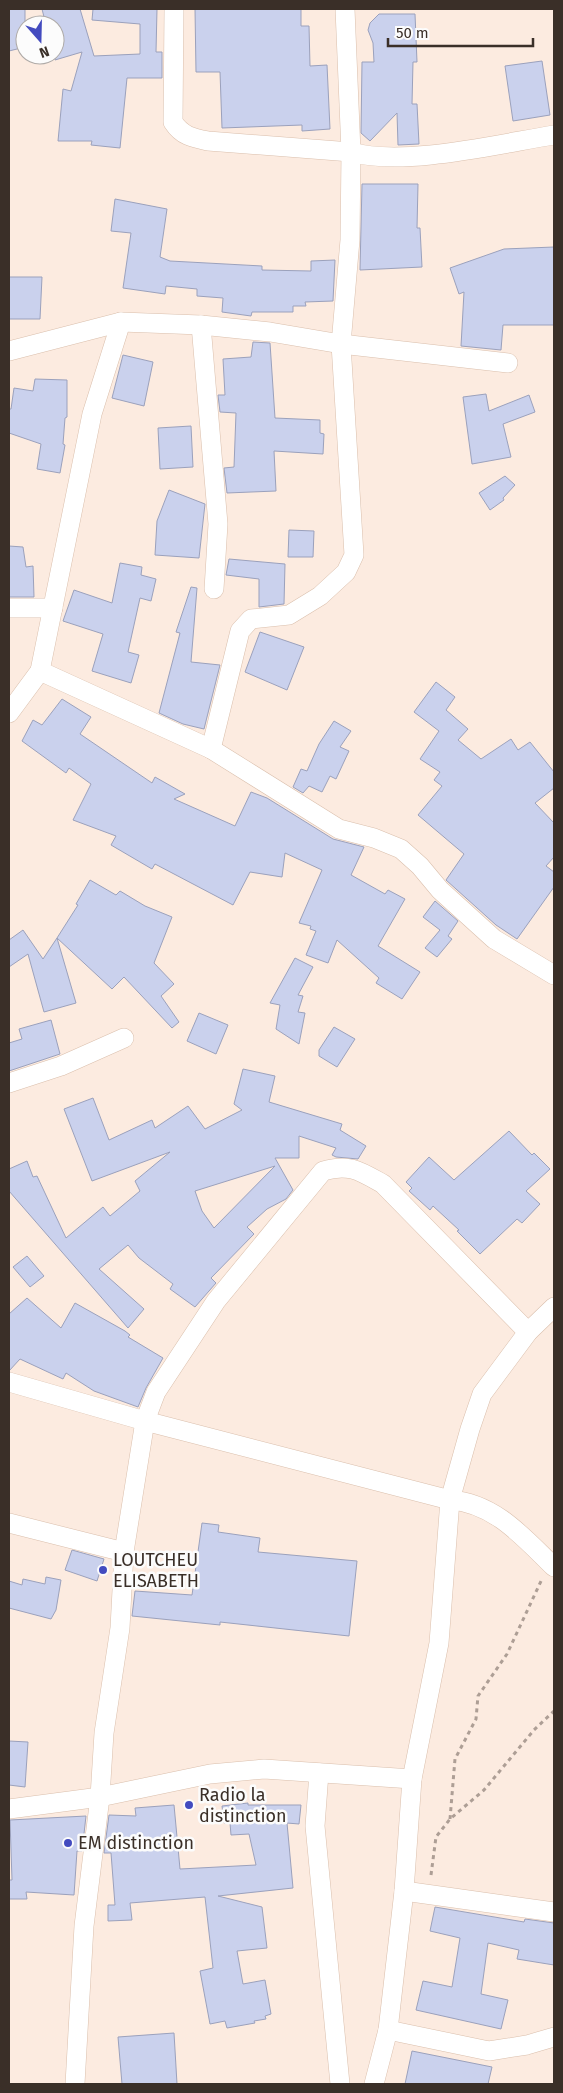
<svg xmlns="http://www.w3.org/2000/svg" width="563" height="2093" font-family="'Fira Sans',sans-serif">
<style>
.building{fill:#cad1ed;stroke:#9ba1bc;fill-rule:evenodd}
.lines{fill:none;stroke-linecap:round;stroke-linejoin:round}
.minor-casing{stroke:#dabfac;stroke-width:20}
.path{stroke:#ad9e95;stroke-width:3;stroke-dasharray:4 4;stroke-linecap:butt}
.minor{stroke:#fff;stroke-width:19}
.poi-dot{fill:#434bbf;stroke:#fcfcfc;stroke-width:2}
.labels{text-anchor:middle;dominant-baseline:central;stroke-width:5;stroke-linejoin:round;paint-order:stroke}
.poi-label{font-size:18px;fill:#3a2f28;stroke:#fcfcfc;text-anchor:start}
</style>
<rect width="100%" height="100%" fill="#fcebe0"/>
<g class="building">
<polygon points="9,9 25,9 25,47 9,51"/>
<polygon points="42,9 80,9 94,56 140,54 140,24 92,20 93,9 157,9 156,52 162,52 162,78 127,78 120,148 91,145 92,141 58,141 63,89 71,91 82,52 55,60 55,25 46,25"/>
<polygon points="195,9 301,9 301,26 309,26 310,66 327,65 330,129 302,131 302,125 222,128 220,72 196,72"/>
<polygon points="379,14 415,14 417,62 413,62 412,104 417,104 419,144 398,145 397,113 370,141 361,133 362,62 374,62 373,43 368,30 370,23"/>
<polygon points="542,61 550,115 513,121 505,66"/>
<polygon points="362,184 418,184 417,228 420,228 422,267 360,270"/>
<polygon points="115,199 167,209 160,257 170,261 262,266 262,270 311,271 311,261 335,260 333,301 305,302 306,306 293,306 293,312 252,312 251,316 222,312 223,298 197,296 197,289 166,286 165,294 123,288 131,233 111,231"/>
<polygon points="554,247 554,325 503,325 501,350 461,346 464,292 459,294 450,268 504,249"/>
<polygon points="9,277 42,277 40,319 9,319"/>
<polygon points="253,342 270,343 275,418 320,420 320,433 324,434 323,454 274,451 276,491 227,493 224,468 234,467 236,413 220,412 218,395 225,395 223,359 251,357"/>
<polygon points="123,355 153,362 144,406 112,398"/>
<polygon points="35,379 67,380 67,417 65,418 63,444 65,445 60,473 37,469 41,444 9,433 9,409 11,409 14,388 33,391"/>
<polygon points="486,394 489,411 529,395 535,412 503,424 511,457 472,464 463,397"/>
<polygon points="191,426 193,467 160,469 158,428"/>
<polygon points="505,476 515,485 503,498 504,500 490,510 479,493"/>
<polygon points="169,490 205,504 199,558 155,555 157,521"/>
<polygon points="289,530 314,531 313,557 288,557"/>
<polygon points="9,546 23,547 26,567 33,566 34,597 9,597"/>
<polygon points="229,559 285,564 284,604 259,607 259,579 226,575"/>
<polygon points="120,563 142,567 141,575 156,579 151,601 140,598 128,652 139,655 131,683 92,671 103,634 63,621 74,590 112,603"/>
<polygon points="191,587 197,588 191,662 220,665 204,729 183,724 159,713 180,633 176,632"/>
<polygon points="260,632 304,647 287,690 245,672"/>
<polygon points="436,682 455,697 446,710 468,729 458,740 481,759 511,739 518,750 530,742 554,772 554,788 535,803 554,823 554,857 546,866 554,872 554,887 517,939 496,925 446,880 464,854 418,815 442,786 434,780 440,772 420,759 439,731 414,712"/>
<polygon points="62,699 91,717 80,734 152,783 155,777 185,794 174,799 235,826 251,792 267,798 333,839 364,847 351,875 385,894 388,890 405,899 378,946 420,972 402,999 376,983 379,978 337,940 328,963 306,955 316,931 310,929 311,926 299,923 322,870 285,853 282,877 250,872 233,905 155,864 152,869 111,845 116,836 73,820 91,784 69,768 66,773 22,741 33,720 42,725"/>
<polygon points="334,721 351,731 340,747 349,751 336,779 330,776 322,792 309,786 303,793 293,787 301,769 307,771 319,744"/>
<polygon points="90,880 116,895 120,891 145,906 172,917 154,963 174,984 161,996 179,1022 172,1028 124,977 112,989 57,938 78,905 76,904"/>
<polygon points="435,901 458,921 448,936 452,939 437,957 425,948 440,930 423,917"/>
<polygon points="23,930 43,959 57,938 76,1003 44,1012 28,954 9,967 9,940"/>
<polygon points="295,958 313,967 298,995 303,996 298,1012 305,1013 299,1044 276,1029 280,1005 270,1003"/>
<polygon points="199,1013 228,1025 216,1054 187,1041"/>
<polygon points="51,1020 60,1054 9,1071 9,1043 22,1039 19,1029"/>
<polygon points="334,1027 355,1039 337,1067 319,1056 319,1050"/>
<path d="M243,1069L275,1076L269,1102L342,1124L340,1130L366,1146L358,1159L336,1157L332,1155L336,1148L299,1136V1158H275L293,1190L286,1199L267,1209L247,1227L254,1234L211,1278L216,1283L195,1307L170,1289L173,1284L139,1258L128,1245L99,1269L144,1309L128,1328L9,1191V1169L27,1161L33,1177L37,1176L66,1238L103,1207L110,1216L140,1191L135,1181L170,1152L92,1181L64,1109L93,1098L109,1140L152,1120L155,1128L188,1106L205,1129L242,1110L234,1104ZM275,1166L214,1228L202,1211L195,1191Z"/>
<polygon points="509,1131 532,1155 534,1153 550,1169 526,1191 540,1204 522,1223 517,1219 480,1254 457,1231 459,1230 433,1206 430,1210 409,1191 412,1188 406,1182 429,1157 454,1180"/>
<polygon points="27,1256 44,1276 30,1287 13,1267"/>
<polygon points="27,1298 61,1328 75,1303 125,1331 130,1335 128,1337 163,1358 146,1388 138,1407 94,1391 66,1373 63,1379 20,1359 9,1371 9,1314"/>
<polygon points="202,1523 219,1525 218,1532 260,1538 258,1552 357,1561 349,1636 220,1622 220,1625 132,1616 135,1591 192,1595"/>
<polygon points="72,1550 104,1559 97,1581 65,1570"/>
<polygon points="46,1577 61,1580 56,1610 51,1619 9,1608 9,1581 22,1585 23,1579 45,1584"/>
<polygon points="9,1741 28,1742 25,1787 9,1785"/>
<polygon points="248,1803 248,1805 301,1805 299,1824 287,1823 293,1888 218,1896 262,1907 267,1948 237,1951 243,1984 265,1980 271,2014 265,2016 266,2019 254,2021 255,2023 227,2028 225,2021 210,2024 200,1971 213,1968 205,1897 130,1903 132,1920 108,1921 108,1905 115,1905 111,1853 104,1853 109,1815 136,1816 135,1808 174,1805 180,1869 256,1865 249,1834 231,1835 230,1823 224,1823 222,1806"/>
<polygon points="86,1816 82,1851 77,1851 74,1895 26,1892 27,1899 9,1899 9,1880 12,1880 10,1820"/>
<polygon points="435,1907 524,1922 525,1919 554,1923 554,1965 517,1959 519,1950 488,1943 481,1994 508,2000 501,2029 416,2010 423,1981 452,1987 460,1938 430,1931"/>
<polygon points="174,2033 177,2084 122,2084 118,2037"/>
<polygon points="412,2051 492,2067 488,2084 405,2084"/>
</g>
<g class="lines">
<defs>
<g id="minor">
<path d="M174,9L173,122C182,136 193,138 208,141L351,152C404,167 498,144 554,135"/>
<polyline points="121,322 92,414 40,671 211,749 339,829 374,838 401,849 420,866 440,890 494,939 554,975"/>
<polyline points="201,325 218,524 214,589"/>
<polyline points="9,351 121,322 201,325 270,332 341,344 508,363"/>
<polyline points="9,608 53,608"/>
<polyline points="9,713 40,671"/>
<polyline points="211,749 240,631 251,619 289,615 320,596 346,572 354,555 341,344 350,240 351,152 345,9"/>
<polyline points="9,1083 61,1066 124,1038"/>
<path d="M9,1382L145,1421L450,1500C495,1503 524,1538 554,1567"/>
<polyline points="9,1523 124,1552"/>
<polyline points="319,1773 315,1826 340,2084"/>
<polyline points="9,1809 100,1797 210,1774 264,1769 412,1779"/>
<polyline points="404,1891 554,1912"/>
<polyline points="388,2030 489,2051 527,2045 554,2037"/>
<path d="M75,2084L84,1926L100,1797L104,1733L120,1628L124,1552L145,1421L156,1392L216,1301L323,1171C349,1163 360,1171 383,1184L528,1332"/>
<polyline points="374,2084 388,2030 404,1891 412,1779 439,1643 450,1500 470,1429 482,1394 528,1332 554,1307"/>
</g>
</defs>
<use href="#minor" class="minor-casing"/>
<g class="path">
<polyline points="450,1819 455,1759 476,1719 478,1696 507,1654 542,1579"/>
<polyline points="431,1875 436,1837 450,1819 484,1790 534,1730 554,1711"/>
</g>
<use href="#minor" class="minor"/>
</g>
<g class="poi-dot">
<circle cx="103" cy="1570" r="5"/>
<circle cx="189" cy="1805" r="5"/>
<circle cx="68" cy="1843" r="5"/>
</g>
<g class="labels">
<g class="poi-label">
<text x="113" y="1560">LOUTCHEU<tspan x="113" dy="21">ELISABETH</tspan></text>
<text x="199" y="1795">Radio la<tspan x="199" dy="21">distinction</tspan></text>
<text x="78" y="1843">EM distinction</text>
</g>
</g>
<rect width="563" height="2093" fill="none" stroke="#3a2f28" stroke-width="20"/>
<g transform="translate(40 40) rotate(160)"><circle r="24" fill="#fcfcfc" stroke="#aeaaa7"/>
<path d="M0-4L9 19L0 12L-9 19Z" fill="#434bbf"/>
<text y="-8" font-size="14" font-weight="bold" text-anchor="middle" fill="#3a2f28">N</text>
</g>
<path d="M388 38v8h145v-8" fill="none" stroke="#3a2f28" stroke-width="2.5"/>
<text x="396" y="38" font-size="15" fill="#3a2f28" stroke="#fcfcfc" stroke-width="4" paint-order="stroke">50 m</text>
</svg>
